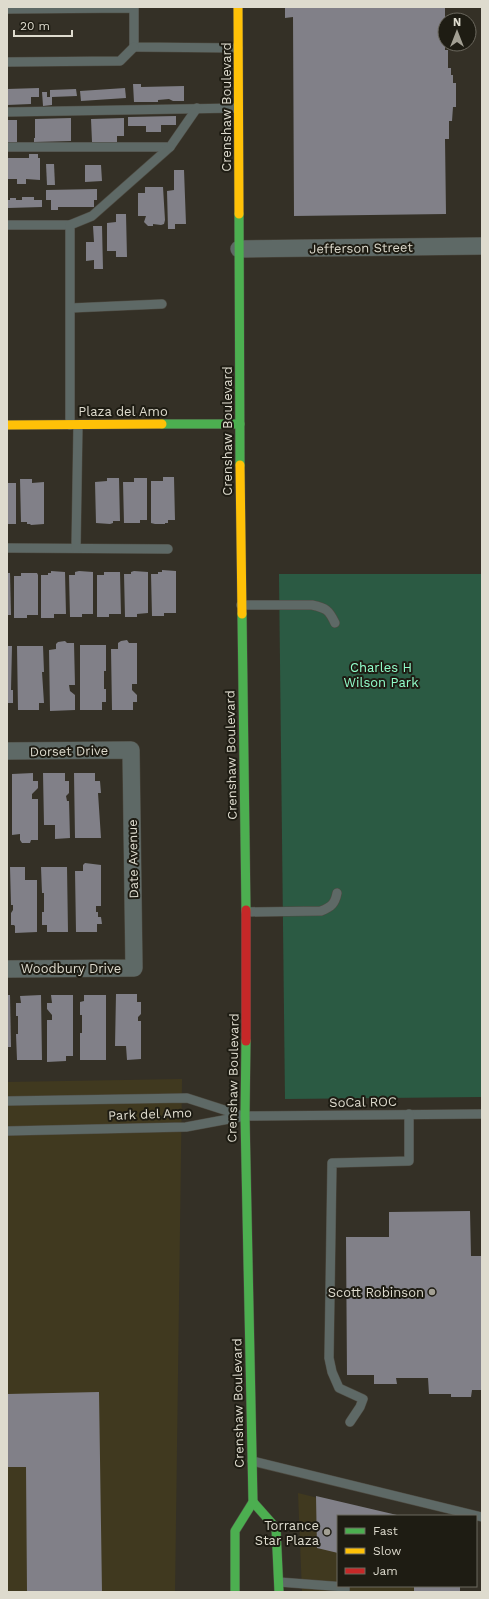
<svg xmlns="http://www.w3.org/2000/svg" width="489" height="1599" font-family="'Work Sans',sans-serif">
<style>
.built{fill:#40391f}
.green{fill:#2b5a43}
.building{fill:#818088}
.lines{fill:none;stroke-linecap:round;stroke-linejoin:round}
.lane-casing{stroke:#4e4b42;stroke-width:10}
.street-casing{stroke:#4e4b42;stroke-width:18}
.fast-casing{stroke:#4e4b42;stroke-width:10}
.slow-casing{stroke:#4e4b42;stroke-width:10}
.jam-casing{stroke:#4e4b42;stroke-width:10}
.lane{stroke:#5e6966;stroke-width:9}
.street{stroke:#5e6966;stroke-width:17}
.fast{stroke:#4caf50;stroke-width:9}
.slow{stroke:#ffc107;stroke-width:9}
.jam{stroke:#c62828;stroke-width:9}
.poi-dot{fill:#a29f93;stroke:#1e1c13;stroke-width:1.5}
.labels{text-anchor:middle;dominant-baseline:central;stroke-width:4;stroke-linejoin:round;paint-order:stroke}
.street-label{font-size:13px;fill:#dedbce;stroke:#1e1c13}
.park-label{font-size:13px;fill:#92fecb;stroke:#1e1c13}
.poi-label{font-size:13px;fill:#dedbce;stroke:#1e1c13;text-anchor:end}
</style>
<rect width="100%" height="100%" fill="#343026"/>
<g class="built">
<polygon points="182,1079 175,1592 7,1592 7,1082"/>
<polygon points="298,1493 390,1516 338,1516 338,1586 458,1586 458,1592 302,1592"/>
</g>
<polygon class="green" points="279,574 482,574 482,1097 285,1099"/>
<g class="building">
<polygon points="285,7 445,7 445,50 448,50 448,68 451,68 451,75 453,75 453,83 456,83 456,107 453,107 452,121 449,121 449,139 445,139 446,214 294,216 293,17 285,18"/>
<polygon points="133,84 141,84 141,87 184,86 184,101 173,101 169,99 158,100 158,102 134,102"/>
<polygon points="39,88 39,97 31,97 31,104 7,105 7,89"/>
<polygon points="125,88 126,98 81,101 80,91"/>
<polygon points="76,89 77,96 52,97 52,105 43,106 42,92 47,92 47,97 50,97 50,90"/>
<polygon points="176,116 176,125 161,125 161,132 146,132 146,126 128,126 128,117"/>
<polygon points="71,118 71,141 34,142 34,138 35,138 35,119"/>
<polygon points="124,118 124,136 117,136 117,142 92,142 91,119"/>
<rect x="7" y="120" width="10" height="22"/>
<polygon points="29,154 38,154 38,158 40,158 40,180 26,179 26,184 17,184 17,179 7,179 7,158 29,158"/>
<polygon points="46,164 54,164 55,185 47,185"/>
<polygon points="85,165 101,165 102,181 85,182"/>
<polygon points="174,170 184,170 186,224 175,224 175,229 168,229 167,191 174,190"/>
<polygon points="145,187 163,187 165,220 164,224 161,225 153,224 153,226 148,226 144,222 146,216 138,216 138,193 145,193"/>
<polygon points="97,189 97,200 94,200 94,207 58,207 58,210 51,210 51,200 46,200 46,190"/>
<polygon points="22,197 34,197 34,200 42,200 42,207 8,208 8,200 10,200 10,198 16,198 16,200 22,200"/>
<polygon points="116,214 126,214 127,257 116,257 116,251 107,251 107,223 116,222"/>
<polygon points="93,226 102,226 103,269 94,269 94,260 86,261 86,242 94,242"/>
<polygon points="163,477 174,477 175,520 168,520 168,523 165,523 165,524 155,524 151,523 151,481 163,481"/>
<polygon points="107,478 119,478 120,521 113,521 113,523 110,524 96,523 95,482 107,481"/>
<polygon points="134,478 147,478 147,520 140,520 140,523 124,523 123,482 134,482"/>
<polygon points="20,479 32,479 32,483 44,482 44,524 31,525 30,524 27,524 27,522 21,522"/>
<rect x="7" y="483" width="9" height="41"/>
<polygon points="162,570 176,571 176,613 164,613 164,616 152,616 151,574 158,574 158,572 162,572"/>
<polygon points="51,571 65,572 66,614 54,614 54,618 41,618 41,575 48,575 48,573 51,573"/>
<polygon points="79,571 93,572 93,614 82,614 82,617 70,617 69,575 75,575 75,572"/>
<polygon points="134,571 148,572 148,613 137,614 137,617 125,617 124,574 131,574 131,572"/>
<polygon points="104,572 120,572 121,614 109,614 109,617 97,617 97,575 104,575"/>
<polygon points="7,573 10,573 11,615 7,615"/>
<polygon points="21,573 37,573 38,575 38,615 27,615 27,618 14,618 14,576 21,576"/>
<polygon points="127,640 129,643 137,643 137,684 132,684 132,690 137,695 137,702 133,702 133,710 112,710 111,649 118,649 118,643 121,641"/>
<polygon points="65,641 67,643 74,643 75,685 69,685 70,691 75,695 75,710 50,711 49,650 56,649 56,644 58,642"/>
<polygon points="80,645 106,645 106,671 104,671 104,689 106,689 106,702 102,702 102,710 80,710"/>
<polygon points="7,646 12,646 11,690 13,690 13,703 7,703"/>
<polygon points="17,646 43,646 44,672 42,672 44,703 39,703 39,710 18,710"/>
<polygon points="33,773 33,781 38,781 38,788 32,794 32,799 38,799 38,840 31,840 30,843 22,843 20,840 20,834 12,835 12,774"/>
<polygon points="43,773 65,773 65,781 69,781 69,793 66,796 67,801 69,801 70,838 55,839 55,825 44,825"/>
<polygon points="74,773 95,773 95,781 100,781 101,793 98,793 101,838 75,838"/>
<polygon points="85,863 101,865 101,906 96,906 96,912 98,912 98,917 101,917 102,924 97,924 97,932 76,932 75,871 83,871 83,865"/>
<polygon points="10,867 25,867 25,880 37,880 37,932 15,933 15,926 14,925 11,925 11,913 13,910 13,905 11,905"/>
<polygon points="41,867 67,867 68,932 47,932 47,925 42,925 42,912 44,912 44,893 42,893"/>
<polygon points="116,994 137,994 137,1002 141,1002 141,1014 138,1017 138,1021 141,1021 141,1059 127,1060 126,1046 115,1046"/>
<polygon points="7,995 10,995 11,1047 7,1047"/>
<polygon points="41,995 42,1060 17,1060 16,1034 18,1034 18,1016 16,1016 16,1003 21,1003 20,996"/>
<polygon points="51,995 73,995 73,1056 66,1056 66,1061 47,1062 47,1020 52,1020 52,1015 47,1009 47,1003 52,1003"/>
<polygon points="84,995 106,995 106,1060 80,1060 80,1033 82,1033 82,1015 80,1015 80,1002 84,1001"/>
<polygon points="470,1211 471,1256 482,1256 482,1390 472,1390 471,1397 451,1397 451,1394 429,1394 428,1378 396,1378 397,1384 374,1384 374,1375 347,1375 346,1237 389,1237 389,1212"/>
<polygon points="99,1392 102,1592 27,1592 26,1467 7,1467 7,1394"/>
<polygon points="316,1496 397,1515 397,1516 338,1516 338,1553 317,1548"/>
<rect x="414" y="1586" width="46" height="6"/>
</g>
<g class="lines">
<defs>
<g id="lane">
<polyline points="7,9 134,8 134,47 238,48"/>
<polyline points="7,62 120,61 134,47"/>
<polyline points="7,112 238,108"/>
<polyline points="7,147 170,147 197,108"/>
<polyline points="7,225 70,225"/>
<polyline points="71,308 162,304"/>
<polyline points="70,425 70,225 92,216 170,147"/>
<polyline points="7,548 168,549"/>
<polyline points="76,548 78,425"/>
<path d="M241,605H312C326,608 329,610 335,623"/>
<path d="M246,912L321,911C331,907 335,904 337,893"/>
<polyline points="7,1101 187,1098 243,1116"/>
<polyline points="7,1131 186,1127 245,1116 482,1114"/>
<polyline points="350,1422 360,1407 363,1399 339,1388 332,1372 329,1358 332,1163 409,1161 409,1114"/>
<polyline points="252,1461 482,1517"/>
<polyline points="279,1582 345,1587 345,1592"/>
</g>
<g id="street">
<polyline points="239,249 482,246"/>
<polyline points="7,751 131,750 134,968 7,969"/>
</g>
<g id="fast">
<polyline points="239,214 240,465"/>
<polyline points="162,424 240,424"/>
<polyline points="242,614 246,910"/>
<polyline points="253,1502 276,1528 279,1592"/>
<polyline points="235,1592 235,1531 253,1502 245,1116 246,1041"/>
</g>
<g id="slow">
<polyline points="238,7 239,214"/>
<polyline points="7,425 162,424"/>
<polyline points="240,465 242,614"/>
</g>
<polyline id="jam" points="246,910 246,1041"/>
</defs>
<use href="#lane" class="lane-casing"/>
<use href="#street" class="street-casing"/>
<use href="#fast" class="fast-casing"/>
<use href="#slow" class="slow-casing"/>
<use href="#jam" class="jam-casing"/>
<use href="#lane" class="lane"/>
<use href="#street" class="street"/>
<use href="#fast" class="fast"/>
<use href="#slow" class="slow"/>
<use href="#jam" class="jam"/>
</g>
<g class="poi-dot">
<circle cx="432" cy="1292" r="4"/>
<circle cx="327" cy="1532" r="4"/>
</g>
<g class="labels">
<g class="street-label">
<text transform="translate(226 107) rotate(-90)">Crenshaw Boulevard</text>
<text transform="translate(361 248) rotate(-1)">Jefferson Street</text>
<text x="123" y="411">Plaza del Amo</text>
<text transform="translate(227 431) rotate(-90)">Crenshaw Boulevard</text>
<text transform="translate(69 751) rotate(-1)">Dorset Drive</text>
<text transform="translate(231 755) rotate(-91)">Crenshaw Boulevard</text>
<text transform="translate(133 859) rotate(-91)">Date Avenue</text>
<text x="71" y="968">Woodbury Drive</text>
<text transform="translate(233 1078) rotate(-89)">Crenshaw Boulevard</text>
<text transform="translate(363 1102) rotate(-1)">SoCal ROC</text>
<text transform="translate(150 1114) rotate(-2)">Park del Amo</text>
<text transform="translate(238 1403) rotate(-91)">Crenshaw Boulevard</text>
</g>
<g class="park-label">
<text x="381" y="667">Charles H<tspan x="381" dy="15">Wilson Park</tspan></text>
</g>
<g class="poi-label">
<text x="424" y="1292">Scott Robinson</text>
<text x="319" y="1525">Torrance<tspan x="319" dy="15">Star Plaza</tspan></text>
</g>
</g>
<rect width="489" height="1599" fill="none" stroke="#dedbce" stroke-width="16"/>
<rect x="337" y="1515" width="140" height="72" fill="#1e1c13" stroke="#6b685e"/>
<rect x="345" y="1528" width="20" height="6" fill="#4caf50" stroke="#6b685e"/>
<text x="373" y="1535" font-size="12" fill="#dedbce">Fast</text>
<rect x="345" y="1548" width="20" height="6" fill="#ffc107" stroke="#6b685e"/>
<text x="373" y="1555" font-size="12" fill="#dedbce">Slow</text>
<rect x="345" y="1568" width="20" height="6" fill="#c62828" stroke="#6b685e"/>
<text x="373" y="1575" font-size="12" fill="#dedbce">Jam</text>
<g transform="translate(457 32)"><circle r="19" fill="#1e1c13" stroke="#6b685e"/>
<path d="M0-3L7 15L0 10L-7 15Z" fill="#a29f93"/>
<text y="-6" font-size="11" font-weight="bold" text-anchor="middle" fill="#dedbce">N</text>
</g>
<path d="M14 30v6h58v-6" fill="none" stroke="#dedbce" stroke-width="2"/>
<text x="20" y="30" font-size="12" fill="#dedbce" stroke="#1e1c13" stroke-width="3" paint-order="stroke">20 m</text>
</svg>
